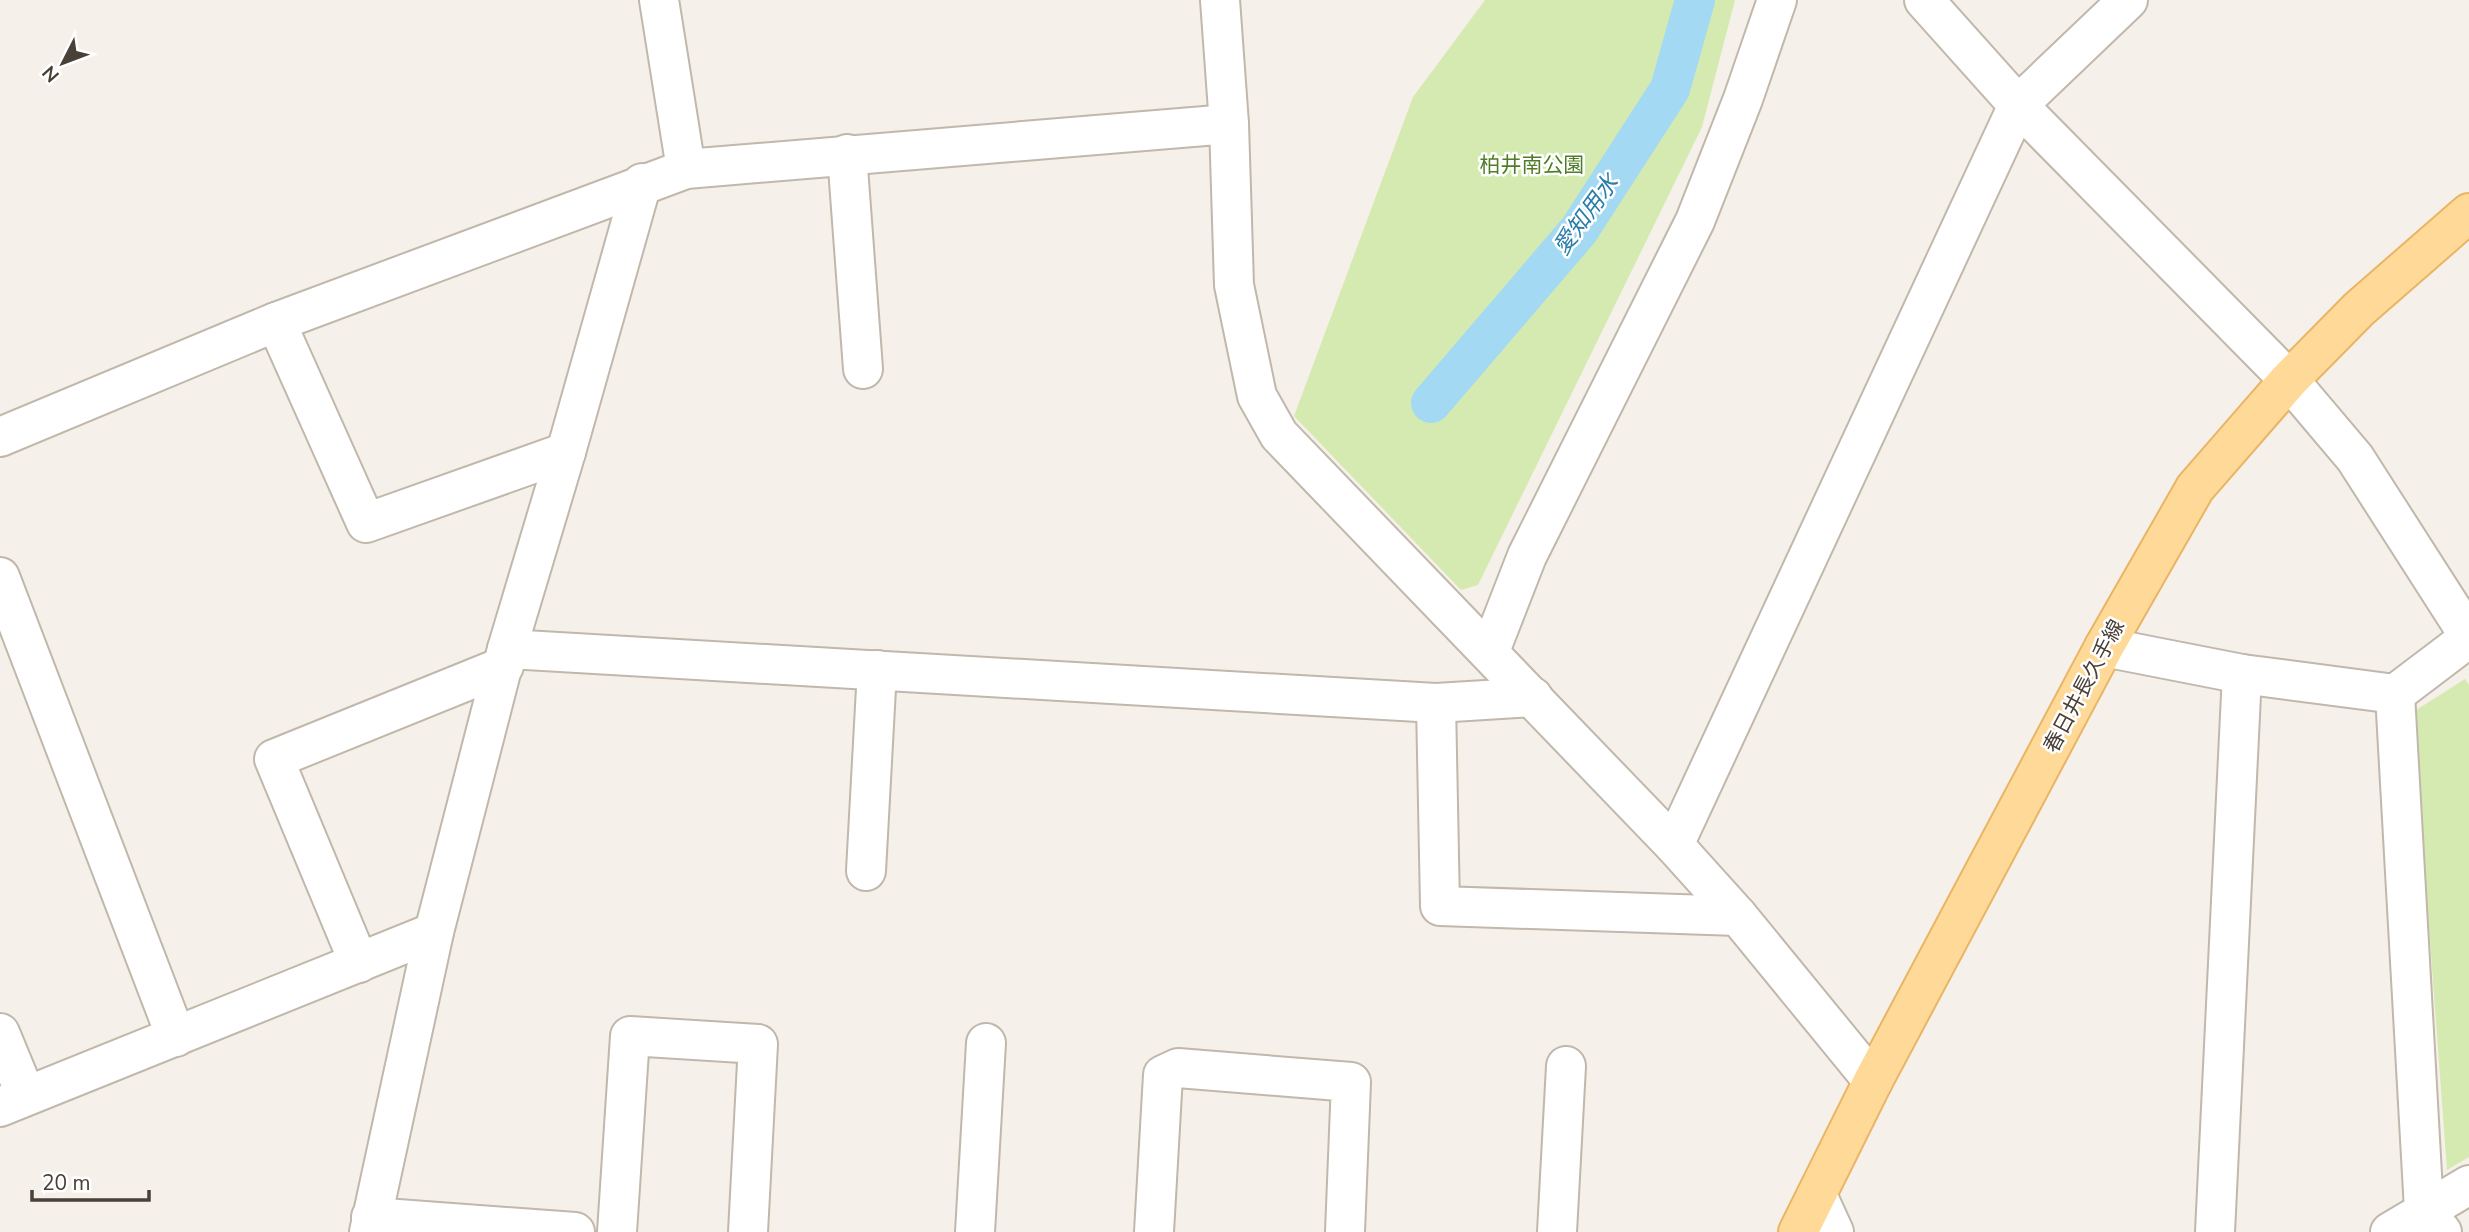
<svg xmlns="http://www.w3.org/2000/svg" width="2469" height="1232" font-family="'Nunito Sans','Noto Sans JP',sans-serif">
<style>
.green{fill:#d5eab1}
.lines{fill:none;stroke-linecap:round;stroke-linejoin:round}
.canal{stroke:#a4d9f3;stroke-width:40}
.minor-casing{stroke:#c1b7ab;stroke-width:42}
.major-casing{stroke:#e9b564;stroke-width:42}
.minor{stroke:#fff;stroke-width:38}
.major{stroke:#ffd998;stroke-width:38}
.labels{text-anchor:middle;dominant-baseline:central;stroke-width:5;stroke-linejoin:round;paint-order:stroke}
.park-label{font-size:21px;fill:#4f7e27;stroke:#fff}
.street-label{font-size:21px;fill:#494037;stroke:#fff}
.water-label{font-size:23px;font-style:italic;fill:#287ea9;stroke:#fff}
</style>
<rect width="100%" height="100%" fill="#f5f0e9"/>
<g class="green">
<polygon points="1485,0 1735,0 1702,127 1478,585 1461,590 1294,416 1413,97"/>
<polygon points="2465,679 2469,685 2469,1157 2447,1170 2413,712"/>
</g>
<g class="lines">
<polyline class="canal" points="1431,403 1579,230 1670,89 1695,0"/>
<defs>
<g id="minor">
<polyline points="659,0 686,169"/>
<polyline points="1220,0 1229,124 1234,285 1257,396 1279,435 1674,845 1738,916 1873,1081"/>
<polyline points="1924,0 2018,105 2289,380 2355,458 2469,636"/>
<polyline points="847,154 863,369"/>
<polyline points="276,322 366,523 566,452"/>
<polyline points="0,437 276,322 686,169 1229,124"/>
<polyline points="0,577 176,1037"/>
<polyline points="2104,647 2242,674 2395,694 2469,638"/>
<polyline points="507,649 1436,703 1533,697"/>
<polyline points="1490,651 1527,556 1695,221 1743,99 1777,0"/>
<polyline points="2395,694 2424,1210 2442,1232"/>
<polyline points="1436,703 1440,906 1738,916"/>
<polyline points="1674,845 2018,105 2128,0"/>
<polyline points="866,871 877,670"/>
<polyline points="359,963 274,759 504,666"/>
<polyline points="0,1033 26,1096"/>
<polyline points="0,1107 434,932"/>
<polyline points="1817,1195 1834,1232"/>
<polyline points="371,1217 575,1232"/>
<polyline points="369,1232 434,932 507,649 566,452 642,183"/>
<polyline points="617,1232 630,1036 758,1044 748,1232"/>
<polyline points="975,1232 986,1043"/>
<polyline points="1154,1232 1163,1075 1178,1068 1351,1082 1345,1232"/>
<polyline points="1557,1232 1566,1066"/>
<polyline points="2215,1232 2242,674"/>
<polyline points="2390,1232 2469,1185"/>
</g>
<polyline id="major" points="1798,1232 1873,1081 2104,647 2195,488 2289,380 2359,309 2469,213"/>
</defs>
<use href="#minor" class="minor-casing"/>
<use href="#major" class="major-casing"/>
<use href="#minor" class="minor"/>
<use href="#major" class="major"/>
</g>
<g class="labels">
<g class="park-label">
<text x="1532" y="165">柏井南公園</text>
</g>
<g class="street-label">
<text transform="translate(2084 686) rotate(-62)">春日井長久手線</text>
</g>
<g class="water-label">
<text transform="translate(1586 215) rotate(-54)">愛知用水</text>
</g>
</g>
<g transform="translate(63 63) rotate(228)" stroke="#ffffff" stroke-width="5" paint-order="stroke">
<path d="M0-5L12 26L0 18L-12 26Z" fill="#494037"/>
<text y="-10" font-size="19" font-weight="bold" text-anchor="middle" fill="#494037">N</text>
</g>
<path d="M32 1190v10h117v-10" fill="none" stroke="#494037" stroke-width="3.5"/>
<text x="42" y="1190" font-size="21" fill="#494037" stroke="#ffffff" stroke-width="5" paint-order="stroke">20 m</text>
</svg>
